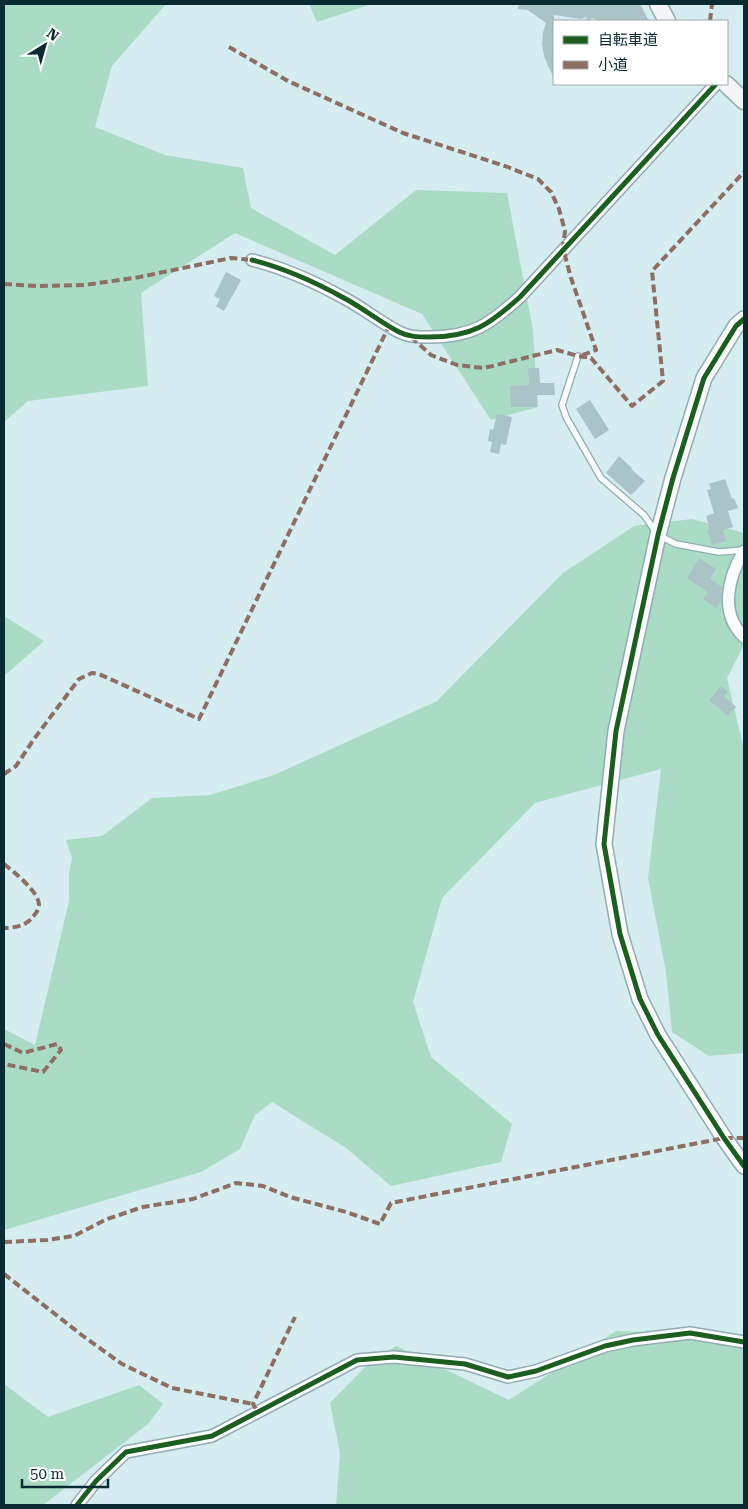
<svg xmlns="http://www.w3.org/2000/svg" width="748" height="1509" font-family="'Roboto Serif','Noto Sans JP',serif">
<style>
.green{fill:#aadcc5}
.building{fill:#aac3c6}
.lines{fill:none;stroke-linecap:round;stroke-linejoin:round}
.service-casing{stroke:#94acb1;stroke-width:8}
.minor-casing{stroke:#94acb1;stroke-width:14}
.tertiary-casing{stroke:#94acb1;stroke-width:18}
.secondary-casing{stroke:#94acb1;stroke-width:19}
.service{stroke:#f9fcfd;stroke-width:5.5}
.minor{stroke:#f9fcfd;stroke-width:11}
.tertiary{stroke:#f9fcfd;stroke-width:15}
.secondary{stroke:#f4f5f8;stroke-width:16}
.quiet{stroke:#8d6e63;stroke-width:4;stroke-dasharray:8 4;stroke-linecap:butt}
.cycleway-casing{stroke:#fff;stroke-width:8}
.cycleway{stroke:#1b5e20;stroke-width:5}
</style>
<rect width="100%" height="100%" fill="#d5ecf1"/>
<g class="green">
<polygon points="4,4 166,4 112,66 95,127 165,155 243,168 251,208 335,255 416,190 507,193 533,330 538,407 491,420 422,314 235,233 141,293 148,386 28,401 4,422"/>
<polygon points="309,4 372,4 317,22"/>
<polygon points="692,519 744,533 744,645 727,678 744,750 744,1053 709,1056 672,1032 666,972 648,878 661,769 535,803 442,898 413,1002 431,1057 512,1124 501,1162 391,1186 346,1148 272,1102 255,1115 240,1149 201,1172 4,1230 4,1029 35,1045 69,901 69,873 72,858 66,840 102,836 152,798 210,795 274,775 437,701 563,573 634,526"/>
<polygon points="4,616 44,641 4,676"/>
<polygon points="616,1331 744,1335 744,1505 336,1505 340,1453 330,1403 367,1365 396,1346 509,1400"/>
<polygon points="4,1384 48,1417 139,1385 163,1404 148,1424 43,1505 4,1505"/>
</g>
<g class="building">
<polygon points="519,4 640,4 649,21 599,21 592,18 588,21 586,17 581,19 554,15 554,79 544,56 542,44 543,32 546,23 528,10 518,9"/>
<polygon points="226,272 241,280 224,311 216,306 220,299 214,296"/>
<polygon points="528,368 539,368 540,383 554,383 555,395 537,395 537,407 511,407 510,386 529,385"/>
<polygon points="590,400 609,430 595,439 576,409"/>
<polygon points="497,414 512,417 506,445 501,444 499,454 490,452 492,442 488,441 490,429 493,430"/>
<polygon points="619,456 632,468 631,469 645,481 631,495 606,473"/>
<polygon points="725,479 732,499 734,498 738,508 728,511 733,527 723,530 726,541 712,545 707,529 710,529 706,516 714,513 707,490 711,489 709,484"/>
<polygon points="699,558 716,569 710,579 722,587 721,601 716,608 703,599 708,592 687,578"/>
<polygon points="721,686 728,692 724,696 736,707 728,716 709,700"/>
</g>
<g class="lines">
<defs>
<polyline id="service" points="578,356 562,405 566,417 601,478 644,515 658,535 676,544 719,552 744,550"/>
<g id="minor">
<path d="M252,260C284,268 315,282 344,298C363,308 380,322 399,332C409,337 418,337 429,337C472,337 489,325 520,297L716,84"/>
<path d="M744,551C728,577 719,613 744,637"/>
<polyline points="77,1505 96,1481 126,1452 212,1436 357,1360 394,1357 465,1364 508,1377 536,1371 605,1346 633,1340 690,1333 744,1342"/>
</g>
<polyline id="tertiary" points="744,319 736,326 704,378 673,478 658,535 616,731 604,844 620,934 640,999 658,1035 724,1138 744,1166"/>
<g id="secondary">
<polyline points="658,4 667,21"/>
<polyline points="726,84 744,101"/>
</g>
</defs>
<use href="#service" class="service-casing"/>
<use href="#minor" class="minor-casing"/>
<use href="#tertiary" class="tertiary-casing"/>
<use href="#secondary" class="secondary-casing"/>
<use href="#service" class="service"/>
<use href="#minor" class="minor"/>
<use href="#tertiary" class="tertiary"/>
<use href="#secondary" class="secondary"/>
<g class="quiet">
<polyline points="710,21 712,4"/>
<polyline points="229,47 288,81 403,133 505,166 538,179 551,192 559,209 565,231 563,248 571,278 596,350 580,356"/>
<polyline points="4,284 36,286 85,285 140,277 231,258 252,260"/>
<polyline points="411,337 431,355 457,365 484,368 557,350 578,356 591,358 632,406 663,381 652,271 744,172"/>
<polyline points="4,774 16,766 34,739 79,679 92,673 99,674 199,719 389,326"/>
<path d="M4,864C14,872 39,892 39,905C39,910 35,914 32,918C26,926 13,928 4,928"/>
<polyline points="4,1044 23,1053 57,1044 61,1050 43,1072 4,1064"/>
<polyline points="4,1242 47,1240 74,1236 107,1219 143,1207 193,1199 236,1183 263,1186 290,1197 346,1212 380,1224 391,1203 724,1138 744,1138"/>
<polyline points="4,1274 83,1336 122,1364 172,1388 253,1404"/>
<polyline points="256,1409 253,1404 295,1317"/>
</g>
<defs>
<g id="cycleway">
<path d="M252,260C284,268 315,282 344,298C363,308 380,322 399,332C409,337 418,337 429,337C472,337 489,325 520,297L716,84"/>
<polyline points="744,319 736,326 704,378 673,478 658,535 616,731 604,844 620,934 640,999 658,1035 724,1138 744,1166"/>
<polyline points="77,1505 96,1481 126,1452 212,1436 357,1360 394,1357 465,1364 508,1377 536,1371 605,1346 633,1340 690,1333 744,1342"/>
</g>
</defs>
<use href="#cycleway" class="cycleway-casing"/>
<use href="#cycleway" class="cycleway"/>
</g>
<rect width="748" height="1509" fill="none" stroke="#0b2b32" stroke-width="10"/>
<rect x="553" y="20" width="175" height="65" fill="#ffffff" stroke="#9daaad"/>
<rect x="563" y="36" width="25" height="8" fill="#1b5e20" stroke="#9daaad"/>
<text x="598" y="45" font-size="15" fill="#0b2b32">自転車道</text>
<rect x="563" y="61" width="25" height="8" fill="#8d6e63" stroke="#9daaad"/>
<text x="598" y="70" font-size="15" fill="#0b2b32">小道</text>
<g transform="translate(45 45) rotate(37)" stroke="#ffffff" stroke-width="4" paint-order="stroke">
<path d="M0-4L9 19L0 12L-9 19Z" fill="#0b2b32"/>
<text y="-8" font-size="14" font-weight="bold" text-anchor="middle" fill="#0b2b32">N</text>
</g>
<path d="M22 1479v8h86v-8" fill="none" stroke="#0b2b32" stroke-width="2.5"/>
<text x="30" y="1479" font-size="15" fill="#0b2b32" stroke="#ffffff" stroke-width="4" paint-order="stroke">50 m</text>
</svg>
